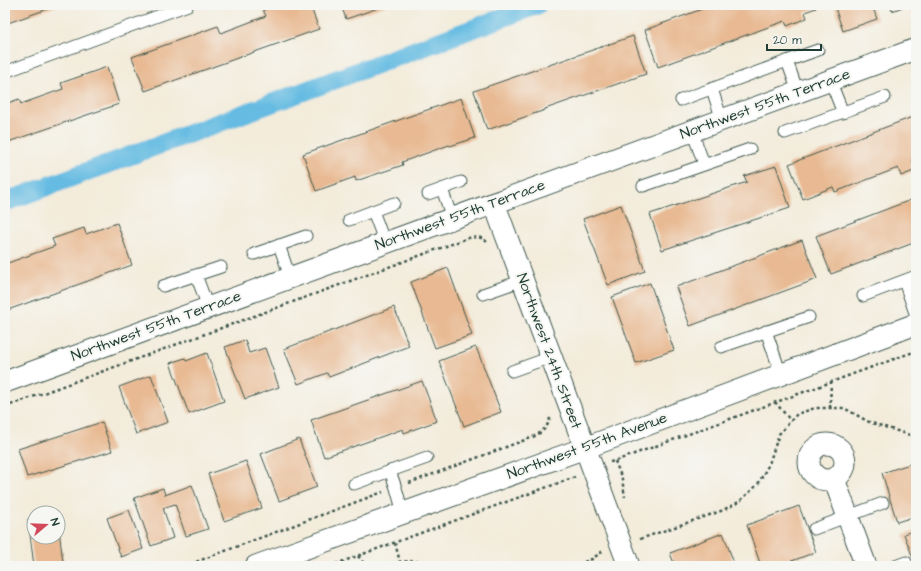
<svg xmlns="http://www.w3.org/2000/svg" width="921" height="571" font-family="'Architects Daughter',sans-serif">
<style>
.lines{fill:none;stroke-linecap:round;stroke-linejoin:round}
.canal{stroke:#65bbe2;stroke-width:19}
.building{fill:#e8b992}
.lane-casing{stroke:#3f574d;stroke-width:13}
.street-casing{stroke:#3f574d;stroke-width:23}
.path{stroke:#3f574d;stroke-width:2.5;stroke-dasharray:3 3;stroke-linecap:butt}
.lane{stroke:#fff;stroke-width:11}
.street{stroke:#fff;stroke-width:21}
.labels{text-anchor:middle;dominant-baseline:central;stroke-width:4;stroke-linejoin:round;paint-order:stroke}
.street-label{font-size:15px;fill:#1f3d34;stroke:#f6f6f2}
</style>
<rect width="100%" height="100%" fill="#f6f6f2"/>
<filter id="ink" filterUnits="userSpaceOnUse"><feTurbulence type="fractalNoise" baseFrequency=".025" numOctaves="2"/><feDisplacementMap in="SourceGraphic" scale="8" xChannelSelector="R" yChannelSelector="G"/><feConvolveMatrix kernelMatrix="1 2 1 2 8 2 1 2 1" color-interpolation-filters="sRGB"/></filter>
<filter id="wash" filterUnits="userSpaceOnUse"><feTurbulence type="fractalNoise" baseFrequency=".012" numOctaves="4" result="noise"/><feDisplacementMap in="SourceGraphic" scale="16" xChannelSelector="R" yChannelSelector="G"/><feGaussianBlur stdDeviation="0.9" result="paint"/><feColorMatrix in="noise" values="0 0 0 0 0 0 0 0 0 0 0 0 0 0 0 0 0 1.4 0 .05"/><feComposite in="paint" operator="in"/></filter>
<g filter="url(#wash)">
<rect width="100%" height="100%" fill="#f3ecdb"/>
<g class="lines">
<polyline class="canal" points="5,202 537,5"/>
</g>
<g id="blocks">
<g class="building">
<polygon points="5,5 59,5 5,24"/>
<polygon points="276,5 310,5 319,29 145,91 132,57 218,26 221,33 266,16 263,10"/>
<polygon points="341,5 387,5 346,19"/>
<polygon points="713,5 815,5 816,8 805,12 807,18 787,26 785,21 658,67 645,30"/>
<polygon points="834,5 872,5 877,19 843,31"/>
<polygon points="890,5 908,5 892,11"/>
<polygon points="633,36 646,74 545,109 545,110 487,130 474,91"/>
<polygon points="107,67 119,104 5,143 5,104 19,99 21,104 63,89 61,83"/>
<polygon points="461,98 475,138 450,146 449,145 402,162 403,165 356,181 355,177 316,191 303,154"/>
<polygon points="915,116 916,158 912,159 916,170 901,176 898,168 835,192 833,187 803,199 789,164"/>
<polygon points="776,166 790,208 662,250 650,214 747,182 744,176"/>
<polygon points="916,198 916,242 831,274 816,236"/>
<polygon points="621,205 645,271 608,285 583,219"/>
<polygon points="117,223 132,265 5,311 5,264 55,246 52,239 84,228 86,234"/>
<polygon points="802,240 817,279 690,326 676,287"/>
<polygon points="448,268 472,335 435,348 411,282"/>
<polygon points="650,283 674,350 636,363 612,297"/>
<polygon points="394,307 409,346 329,377 327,373 298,384 284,349"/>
<polygon points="245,340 249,353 265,348 279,387 245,399 225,347"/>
<polygon points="476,347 501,412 464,426 439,361"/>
<polygon points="207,353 224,401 189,414 170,363 185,358 186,361"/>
<polygon points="151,375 168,422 136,434 119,387"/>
<polygon points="422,381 437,421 404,433 403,429 324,457 311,420"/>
<polygon points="102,422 112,451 27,477 18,449"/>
<polygon points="299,439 317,487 279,501 261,454"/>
<polygon points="246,461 262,508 224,521 208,474"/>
<polygon points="916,462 916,516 897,522 882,473"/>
<polygon points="192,485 208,529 186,536 175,504 163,508 173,538 151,546 134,498 163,488 165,495"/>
<polygon points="799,506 816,552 778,566 761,566 747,525"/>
<polygon points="129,510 143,549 121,557 107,518"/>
<polygon points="34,518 34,537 58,537 58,530 59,530 63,562 34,566 28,519"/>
<polygon points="916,530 916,566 904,534"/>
<polygon points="723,533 735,566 675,566 670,553"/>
</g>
</g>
</g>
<g filter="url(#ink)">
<use href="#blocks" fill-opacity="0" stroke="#3f574d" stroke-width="1"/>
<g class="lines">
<defs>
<g id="lane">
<polyline points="5,72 188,5"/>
<polyline points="830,80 843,113"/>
<polyline points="712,89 722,120"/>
<polyline points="798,92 787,61 818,50"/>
<polyline points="681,100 787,61"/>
<polyline points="692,131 704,164"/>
<polyline points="785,133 885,97"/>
<polyline points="643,186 750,149"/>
<polyline points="442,189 452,218"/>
<polyline points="428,194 461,182"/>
<polyline points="373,211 385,243"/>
<polyline points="349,220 394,203"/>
<polyline points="279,245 290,277"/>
<polyline points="254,254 306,236"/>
<polyline points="196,275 208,307"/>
<polyline points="904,281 916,316"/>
<polyline points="163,286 221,267"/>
<polyline points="483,294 523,280"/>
<polyline points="863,296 916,276"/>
<polyline points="766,331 781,374"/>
<polyline points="721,347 809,317"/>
<polyline points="512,371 551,357"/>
<polyline points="390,471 396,488 403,513"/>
<polyline points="354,484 427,458"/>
<polyline points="814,529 883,503"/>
<polyline points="895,566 906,562"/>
</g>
<g id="street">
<polyline points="494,203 629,566"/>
<polyline points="5,382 916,49"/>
<circle cx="827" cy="462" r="18"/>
<polyline points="834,479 866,566"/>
<polyline points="256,566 585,448 916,324"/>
</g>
</defs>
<use href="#lane" class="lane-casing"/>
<use href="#street" class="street-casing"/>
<g class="path">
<polyline points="775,402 791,421"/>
<path d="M5,407L468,238C477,237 480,236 487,242"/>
<polyline points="830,408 831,382"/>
<polyline points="615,461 622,479 625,497"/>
<polyline points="610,462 615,461 916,351"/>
<path d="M409,483L533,437C544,431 548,427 551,415"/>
<polyline points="640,539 721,511 739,502 758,484 769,464 779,434 797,414 815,408 844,408 869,422 910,435 916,434"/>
<polyline points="395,543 400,562"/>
<polyline points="358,556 366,566"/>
<polyline points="185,566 383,492"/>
<polyline points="330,566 575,477"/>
<path d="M387,566C404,561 414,558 432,566"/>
<polyline points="573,566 592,559 603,551"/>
</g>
<use href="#lane" class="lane"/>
<use href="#street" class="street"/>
</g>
</g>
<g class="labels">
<g class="street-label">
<text transform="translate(765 104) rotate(-20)">Northwest 55th Terrace</text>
<text transform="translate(460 215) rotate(-20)">Northwest 55th Terrace</text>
<text transform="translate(156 326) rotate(-20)">Northwest 55th Terrace</text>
<text transform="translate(549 351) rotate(70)">Northwest 24th Street</text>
<text transform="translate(587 446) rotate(-20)">Northwest 55th Avenue</text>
</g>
</g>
<rect width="921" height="571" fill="none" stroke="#f6f6f2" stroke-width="20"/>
<g transform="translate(46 525) rotate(71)"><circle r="19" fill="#f6f6f2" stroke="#a0aca6"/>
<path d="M0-3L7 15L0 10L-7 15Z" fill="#d1495b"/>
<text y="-6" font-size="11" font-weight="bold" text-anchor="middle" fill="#1f3d34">N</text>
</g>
<path d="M767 44v6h54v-6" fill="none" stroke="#1f3d34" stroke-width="2"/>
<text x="773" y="44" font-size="12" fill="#1f3d34" stroke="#f6f6f2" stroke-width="3" paint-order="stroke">20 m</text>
</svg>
